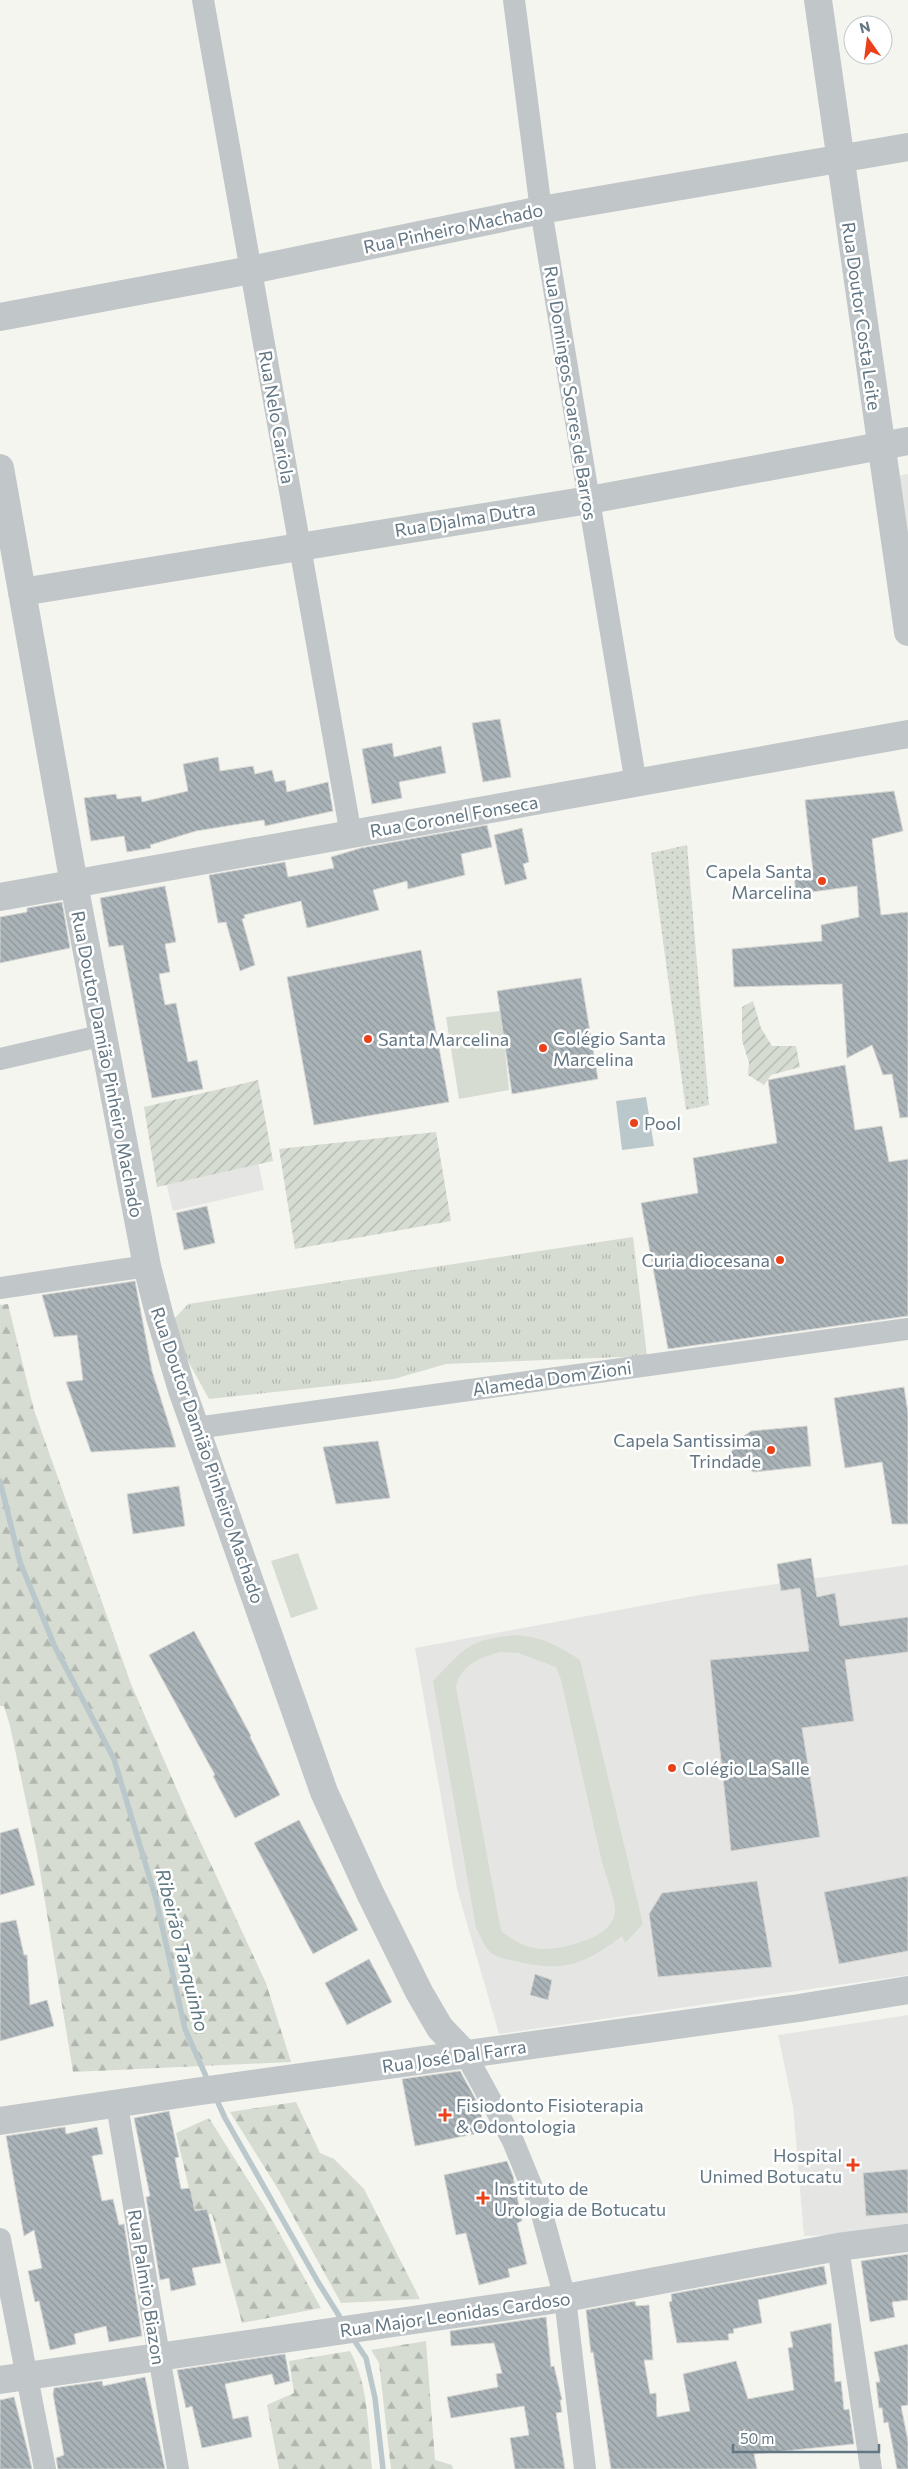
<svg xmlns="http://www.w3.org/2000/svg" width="908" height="2469" font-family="Commissioner,sans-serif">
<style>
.built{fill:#e5e6e4}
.grass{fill:url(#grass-tufts)}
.forest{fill:url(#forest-firs)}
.park{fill:url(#park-dots)}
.garden{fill:url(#garden-furrows)}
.pitch{fill:#d6dcd1;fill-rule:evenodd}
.water{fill:#bac7cb}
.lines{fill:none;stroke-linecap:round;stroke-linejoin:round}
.stream{stroke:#bac7cb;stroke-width:5.5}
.building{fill:url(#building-back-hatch);stroke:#d6d6d3}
.minor{stroke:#c1c6c8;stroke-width:22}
.tertiary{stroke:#c1c6c8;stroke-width:28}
.poi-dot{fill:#eb411a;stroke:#fff;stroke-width:2}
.labels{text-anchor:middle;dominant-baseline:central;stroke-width:5;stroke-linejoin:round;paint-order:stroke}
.street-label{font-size:18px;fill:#627683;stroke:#fff}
.poi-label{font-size:18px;fill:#627683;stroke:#fff;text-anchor:start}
.water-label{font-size:19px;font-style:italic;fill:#5d7880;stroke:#fff}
</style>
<defs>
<pattern id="grass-tufts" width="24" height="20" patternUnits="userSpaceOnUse" patternTransform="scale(1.25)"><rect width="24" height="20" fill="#d6dcd1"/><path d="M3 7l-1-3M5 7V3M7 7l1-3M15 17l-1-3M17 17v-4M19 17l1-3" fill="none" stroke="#b1b7af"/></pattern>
<pattern id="forest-firs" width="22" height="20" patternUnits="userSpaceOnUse" patternTransform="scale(1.25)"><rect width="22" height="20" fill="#d6dcd1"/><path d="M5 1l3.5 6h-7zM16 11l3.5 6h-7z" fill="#b1b7af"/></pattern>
<pattern id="park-dots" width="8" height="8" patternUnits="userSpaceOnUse" patternTransform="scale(1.25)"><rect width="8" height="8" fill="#d6dcd1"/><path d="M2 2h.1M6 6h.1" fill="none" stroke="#b1b7af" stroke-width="1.8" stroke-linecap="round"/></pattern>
<pattern id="garden-furrows" width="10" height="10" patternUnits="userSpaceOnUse" patternTransform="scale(1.25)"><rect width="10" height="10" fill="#d6dcd1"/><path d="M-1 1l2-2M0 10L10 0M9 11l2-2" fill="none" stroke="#b1b7af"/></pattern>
<pattern id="building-back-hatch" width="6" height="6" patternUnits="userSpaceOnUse" patternTransform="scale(1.25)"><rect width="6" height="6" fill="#aab3b7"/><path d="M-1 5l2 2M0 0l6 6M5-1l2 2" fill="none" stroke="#8e969a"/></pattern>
</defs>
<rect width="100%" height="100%" fill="#f5f5f0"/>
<g class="built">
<polygon points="908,474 908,549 897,476"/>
<polygon points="257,1157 264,1190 173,1211 162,1166"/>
<polygon points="908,1565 908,1975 499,2034 457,1889 415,1648 699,1595"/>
<polygon points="908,2015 908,2225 830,2235 804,2236 793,2106 778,2035"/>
</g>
<polygon class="grass" points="633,1237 647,1356 446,1364 394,1379 209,1399 177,1341 175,1318 188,1304"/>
<g class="forest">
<polygon points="8,1304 34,1410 131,1684 188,1815 266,1983 291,2062 73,2072 37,1853 10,1726 4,1706 0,1706 0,1305"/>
<polygon points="296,2102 320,2153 334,2159 364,2189 420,2299 341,2303 278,2189 230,2112"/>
<polygon points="209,2118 265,2207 321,2308 242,2323 212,2214 195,2214 176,2133"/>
<polygon points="426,2341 435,2460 452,2465 453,2469 391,2469 379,2363 371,2350"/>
<path d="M350,2351C369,2385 368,2431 372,2469H279L267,2405L294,2393L289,2361Z"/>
</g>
<polygon class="park" points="687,845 709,1105 686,1110 651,853"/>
<g class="garden">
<polygon points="753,1001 761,1028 772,1046 796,1046 800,1067 771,1075 764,1085 748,1075 749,1063 742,1040 742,1007"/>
<polygon points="258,1080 273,1161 157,1187 144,1107"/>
<polygon points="436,1132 451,1221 295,1249 279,1149"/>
</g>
<g class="pitch">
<polygon points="501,1011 509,1090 459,1099 446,1017"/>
<polygon points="298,1553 318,1609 291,1618 271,1561"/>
<path d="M517,1635C542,1637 559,1646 580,1660L643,1924L625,1943L622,1936C584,1965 563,1973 515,1961C508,1960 495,1957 490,1952C484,1946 480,1935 476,1928L433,1681C466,1647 468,1639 517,1635ZM500,1652L518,1653L556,1667L561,1680C575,1741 588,1802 602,1862C605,1874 617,1903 615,1913C612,1933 584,1942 567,1946C540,1953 522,1948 501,1931L456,1687C461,1665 479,1658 500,1652Z"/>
</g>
<polygon class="water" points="646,1097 654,1146 622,1150 616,1101"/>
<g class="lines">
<g class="stream">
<polyline points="0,1481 20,1562 55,1647 114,1759 156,1899 185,2029 209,2083"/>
<polyline points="215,2096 225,2118 318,2282 343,2322"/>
<polyline points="352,2337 366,2358 375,2398 383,2469"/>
</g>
</g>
<g class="building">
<polygon points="500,719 511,777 483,782 472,723"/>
<polygon points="392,743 394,757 441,746 446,773 399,782 402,798 372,804 362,749"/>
<polygon points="218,757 220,771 253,766 255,774 272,770 275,782 285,780 287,792 328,782 333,811 265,826 264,820 196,831 150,845 151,848 127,852 124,836 91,841 84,798 116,794 117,799 141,796 142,802 188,791 183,764"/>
<polygon points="894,791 903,831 872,839 881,915 908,912 908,1117 900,1118 892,1074 883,1075 872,1045 847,1058 842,984 734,987 732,949 822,941 821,925 859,917 857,886 796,894 794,874 813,872 805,800"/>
<polygon points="487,825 492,847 461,854 465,875 408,889 407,881 373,890 379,910 307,928 301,901 244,915 245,918 242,919 255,965 240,971 226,922 218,923 209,875 285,862 288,877 334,868 331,857 361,848"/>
<polygon points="522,828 529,862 523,864 527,879 505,885 494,835"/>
<polygon points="165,886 176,942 165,944 170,972 159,974 165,1005 176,1003 188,1062 197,1060 203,1089 152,1098 123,945 109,947 100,898"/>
<polygon points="62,902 70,948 0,963 0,917 27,912 27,908"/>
<polygon points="421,950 449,1102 314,1125 287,977"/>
<polygon points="581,978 598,1079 512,1094 497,991"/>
<polygon points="845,1065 855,1130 882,1126 889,1162 908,1159 908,1316 668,1349 641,1203 698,1193 693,1158 777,1143 768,1080"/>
<polygon points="207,1206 215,1243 184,1250 176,1213"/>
<polygon points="135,1281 152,1371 176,1447 91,1452 66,1382 83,1380 77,1335 54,1337 42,1295"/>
<polygon points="904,1387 908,1413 908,1524 892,1524 882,1462 845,1468 834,1398"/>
<polygon points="807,1426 811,1466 754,1472 728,1459 737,1441 751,1431"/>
<polygon points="378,1441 390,1498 336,1504 323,1447"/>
<polygon points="179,1486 185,1526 133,1534 127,1494"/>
<polygon points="811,1558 817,1597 835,1593 840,1626 908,1617 908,1652 845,1660 854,1721 802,1728 820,1837 731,1851 710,1660 809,1651 800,1588 781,1591 777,1564"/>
<polygon points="194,1631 251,1736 250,1737 280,1795 235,1818 213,1776 215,1775 149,1655"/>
<polygon points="299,1820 358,1930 313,1954 254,1843"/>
<polygon points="18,1828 35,1885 0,1895 0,1833"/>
<polygon points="908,1876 908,1951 839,1964 824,1892"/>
<polygon points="757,1881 772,1967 658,1977 649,1914 662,1893"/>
<polygon points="16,1920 24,1955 27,1955 30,2005 47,2000 54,2026 0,2041 0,1923"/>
<polygon points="369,1959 392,2002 347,2025 325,1983"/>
<polygon points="535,1974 552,1980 548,2000 530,1995"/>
<polygon points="460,2071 480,2107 484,2132 415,2146 402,2079"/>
<polygon points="169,2111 179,2157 175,2158 181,2189 190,2188 195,2211 207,2209 221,2263 192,2268 196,2285 171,2291 169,2278 160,2280 146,2197 150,2196 134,2118"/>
<polygon points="65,2127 66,2134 97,2127 103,2154 92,2156 102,2201 113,2199 119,2225 124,2224 142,2336 109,2342 106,2326 74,2334 76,2344 50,2350 39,2301 35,2302 28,2271 42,2268 34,2230 24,2236 6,2136"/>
<polygon points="507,2161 513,2176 522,2221 517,2223 527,2264 508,2269 510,2277 479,2285 466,2233 456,2235 444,2175"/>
<polygon points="908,2169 908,2213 866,2216 863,2173"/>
<polygon points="908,2254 908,2300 892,2302 895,2317 870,2322 861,2261"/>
<polygon points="824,2266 827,2284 758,2300 762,2323 733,2329 734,2333 728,2334 729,2340 677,2343 669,2302 672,2301 671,2294"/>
<polygon points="635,2301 636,2306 649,2305 653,2360 644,2360 650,2394 656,2393 657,2417 690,2411 683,2374 736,2361 748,2399 794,2390 788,2348 793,2347 790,2332 831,2323 835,2382 841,2381 844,2410 849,2409 854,2444 754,2454 757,2469 611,2469 593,2352 591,2353 586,2310"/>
<polygon points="546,2317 551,2367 554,2366 562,2400 560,2400 562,2412 556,2413 565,2469 515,2469 510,2438 529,2435 524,2406 451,2418 447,2397 498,2387 496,2374 502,2373 494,2343 451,2346 450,2331"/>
<polygon points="908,2344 908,2405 901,2406 908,2441 908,2469 897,2469 888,2422 884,2423 882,2408 879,2408 876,2382 880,2382 874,2352"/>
<polygon points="285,2354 290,2381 275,2385 272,2374 225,2384 233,2419 248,2416 252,2437 202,2448 192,2406 186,2408 177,2370"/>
<polygon points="145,2377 165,2469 58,2469 56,2458 64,2455 53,2394 54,2388 102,2381 103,2386"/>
<polygon points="14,2397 28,2452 32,2469 0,2469 0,2400"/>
</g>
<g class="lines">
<g class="minor">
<polyline points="203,0 351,835"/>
<polyline points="514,0 541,210 636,784"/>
<polyline points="0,1059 104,1035"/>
<polyline points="0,1288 147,1266"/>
<polyline points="196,1428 908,1329"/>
<polyline points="466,2055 513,2141 540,2207 565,2298 585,2469"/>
<polyline points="117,2105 178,2469"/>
<polyline points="0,2239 45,2469"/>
<polyline points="838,2247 871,2469"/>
</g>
<g class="tertiary">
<polyline points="818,0 908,632"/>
<polyline points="0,317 251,270 541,210 908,147"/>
<polyline points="0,468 74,884 147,1266 160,1317 182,1390 324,1792 370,1893 419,1992 440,2028 466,2055"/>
<polyline points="22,592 589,500 908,441"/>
<polyline points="0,897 908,734"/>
<polyline points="0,2121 194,2092 799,2008 908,1990"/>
<polyline points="0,2380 565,2298 838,2247 908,2238"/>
</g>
</g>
<g class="poi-dot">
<circle cx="822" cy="881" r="5"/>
<circle cx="368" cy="1039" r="5"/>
<circle cx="543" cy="1048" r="5"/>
<circle cx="634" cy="1123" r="5"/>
<circle cx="780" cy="1260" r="5"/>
<circle cx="771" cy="1450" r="5"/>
<circle cx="672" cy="1768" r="5"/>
<path d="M442.5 2107.5h5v5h5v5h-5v5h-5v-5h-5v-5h5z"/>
<path d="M850.5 2157.5h5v5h5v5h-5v5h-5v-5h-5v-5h5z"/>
<path d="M480.5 2190.5h5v5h5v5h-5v5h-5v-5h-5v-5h5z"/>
</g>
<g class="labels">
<g class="street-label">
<text transform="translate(453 228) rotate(-12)">Rua Pinheiro Machado</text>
<text transform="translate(862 316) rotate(82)">Rua Doutor Costa Leite</text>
<text transform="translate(571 393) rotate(81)">Rua Domingos Soares de Barros</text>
<text transform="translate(277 417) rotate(80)">Rua Nelo Cariola</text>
<text transform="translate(465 519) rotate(-9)">Rua Djalma Dutra</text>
<text transform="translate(454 816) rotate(-10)">Rua Coronel Fonseca</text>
<text transform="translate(108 1064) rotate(79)">Rua Doutor Damião Pinheiro Machado</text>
<text transform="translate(552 1378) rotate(-8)">Alameda Dom Zioni</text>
<text transform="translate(208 1455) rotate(71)">Rua Doutor Damião Pinheiro Machado</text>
<text transform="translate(454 2056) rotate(-8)">Rua José Dal Farra</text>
<text transform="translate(147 2287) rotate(81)">Rua Palmiro Biazon</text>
<text transform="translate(455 2314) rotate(-8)">Rua Major Leonidas Cardoso</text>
</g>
<g class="poi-label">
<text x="812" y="871" text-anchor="end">Capela Santa<tspan x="812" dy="21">Marcelina</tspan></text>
<text x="553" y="1038">Colégio Santa<tspan x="553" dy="21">Marcelina</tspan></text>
<text x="378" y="1039">Santa Marcelina</text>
<text x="644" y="1123">Pool</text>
<text x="770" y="1260" text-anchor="end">Curia diocesana</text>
<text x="761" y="1440" text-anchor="end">Capela Santissima<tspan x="761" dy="21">Trindade</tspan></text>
<text x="682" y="1768">Colégio La Salle</text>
<text x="456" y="2105">Fisiodonto Fisioterapia<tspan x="456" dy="21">&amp; Odontologia</tspan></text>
<text x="842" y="2155" text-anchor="end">Hospital<tspan x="842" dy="21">Unimed Botucatu</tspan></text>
<text x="494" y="2188">Instituto de<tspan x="494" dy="21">Urologia de Botucatu</tspan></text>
</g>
<g class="water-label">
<text transform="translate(183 1950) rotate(76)">Ribeirão Tanquinho</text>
</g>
</g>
<g transform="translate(868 40) rotate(346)"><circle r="24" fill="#ffffff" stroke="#c0c8cd"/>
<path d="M0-4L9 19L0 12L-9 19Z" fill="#eb411a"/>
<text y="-8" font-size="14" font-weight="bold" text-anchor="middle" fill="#627683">N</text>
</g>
<path d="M733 2444v8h146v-8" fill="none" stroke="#627683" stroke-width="2.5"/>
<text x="740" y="2444" font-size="15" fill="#627683" stroke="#ffffff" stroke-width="4" paint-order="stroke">50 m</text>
</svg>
